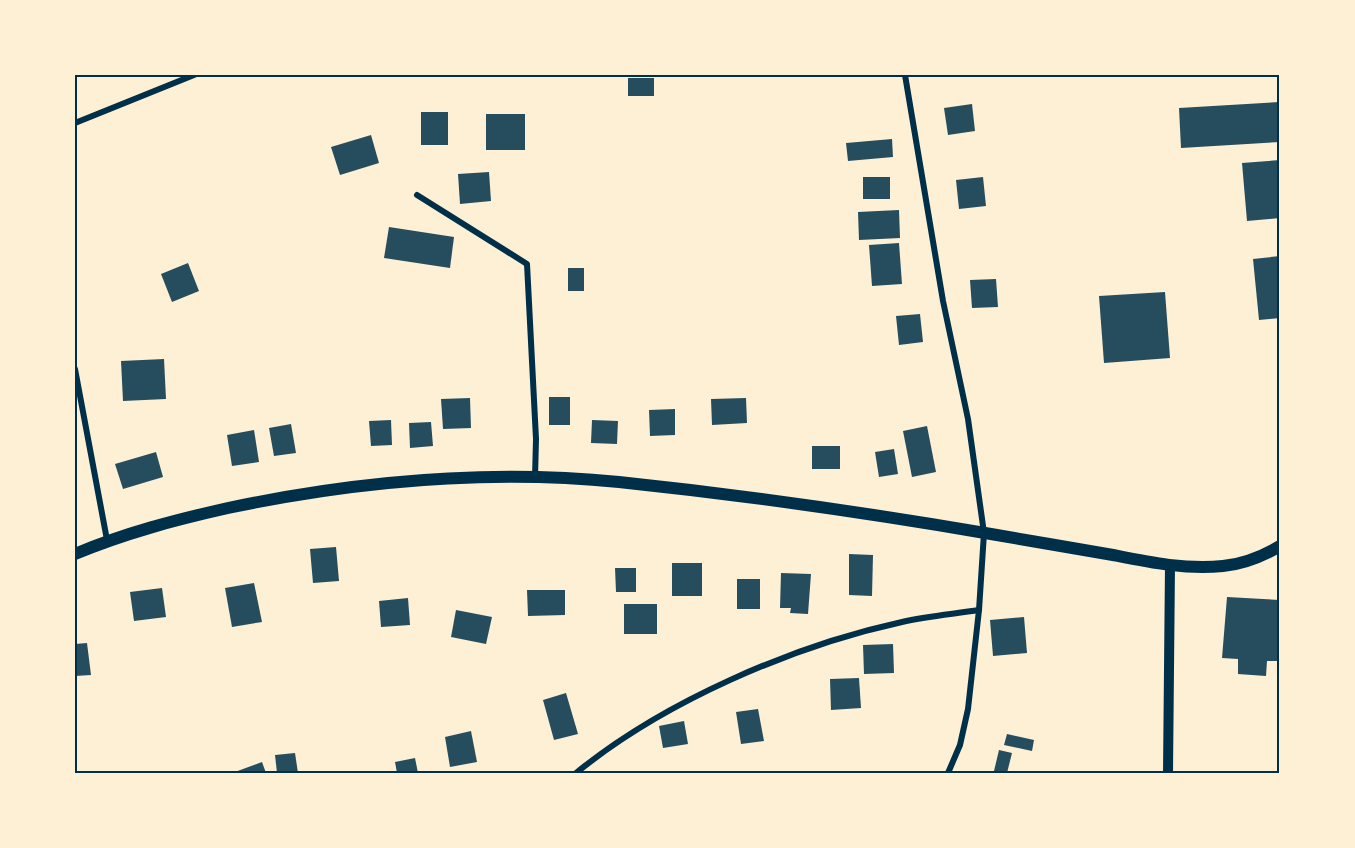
<svg xmlns="http://www.w3.org/2000/svg" width="1355" height="848" font-family="Arial,sans-serif">
<style>
.building{fill:#264d5e}
.lines{fill:none;stroke-linecap:round;stroke-linejoin:round}
.minor{stroke:#003049;stroke-width:6}
.tertiary{stroke:#003049;stroke-width:10}
.secondary{stroke:#003049;stroke-width:12}
.neatline{fill:none;stroke:#003049;stroke-width:2}
</style>
<rect width="100%" height="100%" fill="#fdf0d5"/>
<g class="building">
<rect x="628" y="78" width="26" height="18"/>
<polygon points="1280,102 1280,142 1181,148 1179,108"/>
<polygon points="972,104 975,131 948,135 944,108"/>
<rect x="421" y="112" width="27" height="33"/>
<rect x="486" y="114" width="39" height="36"/>
<polygon points="371,135 379,163 340,175 331,147"/>
<polygon points="892,139 893,157 848,161 846,143"/>
<polygon points="1280,160 1280,218 1247,221 1242,163"/>
<polygon points="489,172 491,201 460,204 458,174"/>
<rect x="863" y="177" width="27" height="22"/>
<polygon points="983,177 986,206 959,209 956,180"/>
<polygon points="899,210 900,238 859,240 858,212"/>
<polygon points="389,227 454,237 450,268 384,258"/>
<polygon points="899,243 902,284 872,286 869,245"/>
<polygon points="1280,256 1280,318 1259,320 1253,259"/>
<polygon points="188,263 199,291 172,302 161,274"/>
<rect x="568" y="268" width="16" height="23"/>
<polygon points="996,279 998,307 972,308 970,280"/>
<polygon points="1165,292 1170,358 1104,363 1099,296"/>
<polygon points="920,314 923,342 899,345 896,316"/>
<polygon points="164,359 166,399 123,401 121,361"/>
<rect x="549" y="397" width="21" height="28"/>
<polygon points="470,398 471,428 443,429 441,399"/>
<polygon points="746,398 747,423 712,425 711,399"/>
<polygon points="675,409 675,435 650,436 649,410"/>
<polygon points="391,420 392,445 371,446 369,421"/>
<polygon points="592,420 618,421 617,444 591,443"/>
<polygon points="431,422 433,446 410,448 409,423"/>
<polygon points="291,424 296,453 274,456 269,428"/>
<polygon points="927,426 936,472 912,477 903,431"/>
<polygon points="254,430 259,462 232,466 227,435"/>
<rect x="812" y="446" width="28" height="23"/>
<polygon points="894,449 898,474 879,477 875,452"/>
<polygon points="156,452 163,477 123,489 115,464"/>
<polygon points="336,547 339,581 313,583 310,549"/>
<polygon points="849,554 873,555 872,596 849,595"/>
<rect x="672" y="563" width="30" height="33"/>
<polygon points="615,568 636,568 636,592 616,592"/>
<polygon points="781,573 811,574 808,614 790,613 791,608 780,608"/>
<rect x="737" y="579" width="23" height="30"/>
<polygon points="254,583 262,622 232,627 225,588"/>
<polygon points="162,588 166,617 134,621 130,592"/>
<polygon points="527,590 565,590 565,615 528,616"/>
<polygon points="1227,597 1280,600 1280,661 1267,661 1266,676 1238,674 1238,659 1222,658"/>
<polygon points="408,598 410,625 381,627 379,601"/>
<rect x="624" y="604" width="33" height="30"/>
<polygon points="456,610 492,617 486,644 451,637"/>
<polygon points="1024,617 1027,653 993,656 990,620"/>
<polygon points="87,643 91,675 75,676 75,644"/>
<polygon points="893,644 894,673 864,674 863,645"/>
<polygon points="859,678 861,708 831,710 830,679"/>
<polygon points="566,693 578,734 554,740 543,700"/>
<polygon points="758,709 764,741 741,744 736,712"/>
<polygon points="684,721 688,744 663,748 659,726"/>
<polygon points="471,731 477,762 450,767 445,737"/>
<polygon points="1007,734 1034,740 1032,751 1004,745"/>
<polygon points="999,750 1012,753 1007,773 994,771"/>
<polygon points="295,753 298,773 277,773 275,755"/>
<polygon points="415,758 418,773 397,773 395,762"/>
<polygon points="262,762 266,773 232,773"/>
</g>
<g class="lines">
<g class="minor">
<polyline points="905,75 943,301 968,419 984,533 979,610 968,709 960,745 948,773"/>
<polyline points="75,123 194,75"/>
<polyline points="417,195 527,264 536,439 535,478"/>
<polyline points="75,369 107,540"/>
<path d="M576,773C663,702 792,646 902,622C927,616 954,614 979,610"/>
</g>
<polyline class="tertiary" points="1168,773 1170,565"/>
<path class="secondary" d="M75,554C125,533 175,520 228,508C356,481 488,469 619,482C743,495 869,513 991,534C1032,541 1072,548 1113,555C1148,562 1186,570 1223,566C1243,564 1263,556 1280,546"/>
</g>
<rect width="1355" height="848" fill="none" stroke="#fdf0d5" stroke-width="153"/>
<rect x="76" y="76" width="1202" height="696" class="neatline"/>
</svg>
